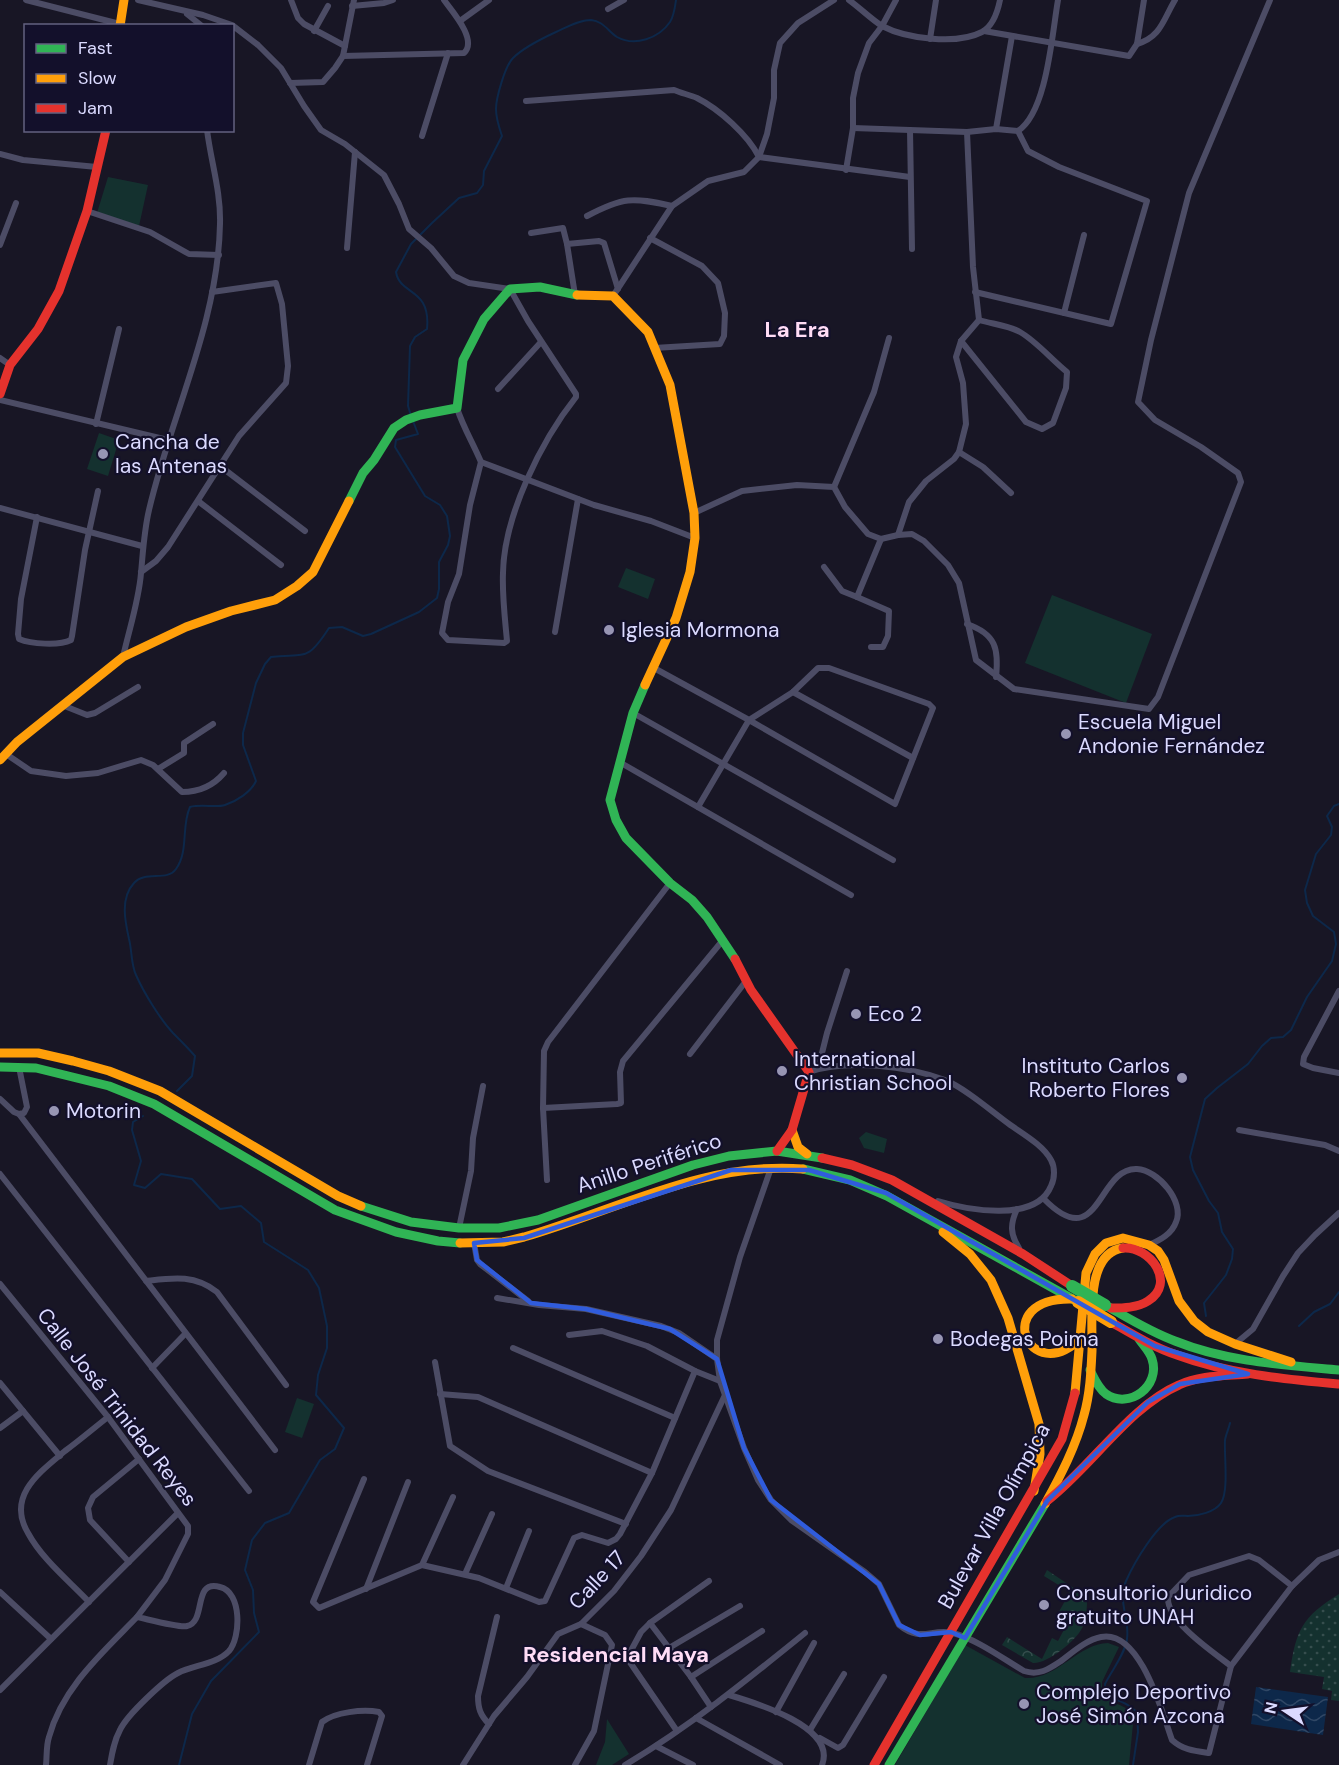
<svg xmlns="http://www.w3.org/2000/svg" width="1339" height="1765" font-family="'DM Sans',sans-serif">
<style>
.grass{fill:url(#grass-dots)}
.forest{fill:url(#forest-crowns)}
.park{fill:#14312f}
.water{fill:url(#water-waves)}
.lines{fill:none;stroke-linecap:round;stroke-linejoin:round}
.stream{stroke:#0d284a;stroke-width:2}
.street{stroke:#4c4c65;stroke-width:6}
.fast{stroke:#30b455;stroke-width:9}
.slow{stroke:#ff9f0a;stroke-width:9}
.jam{stroke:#e5322d;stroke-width:9}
.fast-bridge{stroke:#30b455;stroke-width:12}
.slow-bridge{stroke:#ff9f0a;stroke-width:12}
.marked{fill:none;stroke:#305cdc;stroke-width:4.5;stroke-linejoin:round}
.poi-dot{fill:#9795b3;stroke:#13102b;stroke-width:2}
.labels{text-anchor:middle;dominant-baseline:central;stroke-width:4.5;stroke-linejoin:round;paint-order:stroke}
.poi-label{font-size:21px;fill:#dbdaff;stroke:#13102b;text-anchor:start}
.street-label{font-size:21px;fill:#dbdaff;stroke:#13102b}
.neighbourhood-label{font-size:22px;font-weight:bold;fill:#ffdcf6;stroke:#13102b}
</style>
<defs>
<pattern id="grass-dots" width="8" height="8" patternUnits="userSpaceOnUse" patternTransform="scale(1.5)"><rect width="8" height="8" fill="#14312f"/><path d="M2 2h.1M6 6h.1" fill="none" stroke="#364e4e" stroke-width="1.8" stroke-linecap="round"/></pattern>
<pattern id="forest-crowns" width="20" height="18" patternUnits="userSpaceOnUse" patternTransform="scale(1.5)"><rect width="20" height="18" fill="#14312f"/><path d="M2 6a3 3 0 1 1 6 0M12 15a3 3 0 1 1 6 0" fill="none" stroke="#364e4e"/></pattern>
<pattern id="water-waves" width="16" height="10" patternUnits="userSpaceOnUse" patternTransform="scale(1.5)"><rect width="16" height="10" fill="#0d284a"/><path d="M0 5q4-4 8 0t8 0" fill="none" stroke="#304765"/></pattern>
</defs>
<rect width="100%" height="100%" fill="#181625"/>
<path class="grass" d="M1339,1594V1701L1331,1700L1332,1691L1322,1689L1324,1677L1290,1672C1296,1630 1302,1617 1339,1594Z"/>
<path class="forest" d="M1047,1570L1078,1591L1087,1600C1087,1609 1086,1620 1082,1628C1076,1641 1047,1664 1033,1663L1002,1645L1007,1637L1042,1659L1052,1638L1058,1641L1067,1624L1056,1617L1070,1592L1044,1576Z"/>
<g class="park">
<polygon points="108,177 148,185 139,226 97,213"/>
<polygon points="99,433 119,440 108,476 87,469"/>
<polygon points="626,568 655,579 648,599 618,587"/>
<polygon points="1052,595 1152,634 1126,703 1025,663"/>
<polygon points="866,1132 887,1139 884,1153 864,1148 859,1138"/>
<polygon points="297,1398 314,1404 302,1438 285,1432"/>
<path d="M1108,1643L1119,1647L1102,1682V1693C1111,1704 1123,1704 1134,1714L1129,1765H895L965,1645L1025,1678C1057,1680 1077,1644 1108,1643Z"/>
<polygon points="607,1719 629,1754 612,1765 596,1765 605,1742"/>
</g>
<polygon class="water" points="1256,1687 1328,1697 1323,1735 1251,1724"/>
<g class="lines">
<g class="stream">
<path d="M411,416L408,406L410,346L415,337L427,329C431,287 400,296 396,272L411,244L432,223L459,198L477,193L483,185L484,171L502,136C499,127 496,119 496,109C496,98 505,66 513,58C524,47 543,38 556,32C567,27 579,20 591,20C603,21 608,31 617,37C635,47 659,38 670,22C674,16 675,7 676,0"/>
<path d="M177,1091L192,1076L195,1056C188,1048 181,1041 173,1033C160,1019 144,993 136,975C131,965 132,950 129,939C125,921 120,898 134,883C145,870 167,882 176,869C189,851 181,826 190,807C202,804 216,808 225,805C237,801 251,792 256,781L243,745V733L256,683L265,664L271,657C306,653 307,662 329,628L342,627L363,636L371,634L419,612L437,598L439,589V562L448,545L450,536L447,516L440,505L425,496L395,447L396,440L418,434L413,421"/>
<polyline points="143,1116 133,1122 132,1130 141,1161 134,1185 145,1188 161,1174 192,1179 220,1209 241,1206 261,1223 264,1242 308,1270 319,1288 327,1326 327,1348 318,1375 316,1395 344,1428 335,1449 320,1460 289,1513 265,1523 252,1540 245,1570 253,1590 254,1613 259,1632 211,1681 192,1714 179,1765"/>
<polyline points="1206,1316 1204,1303 1226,1275 1232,1259 1233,1249 1222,1232 1218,1213 1209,1201 1193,1170 1190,1157 1205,1099 1217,1088 1248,1064 1262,1046 1271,1038 1283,1037 1291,1030 1307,997 1332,961 1336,944 1334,932 1313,916 1307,903 1305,890 1316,854 1331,835 1332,827 1327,816 1334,806 1339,804"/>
<polyline points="1299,1326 1314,1312 1330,1304 1339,1292"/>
<path d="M1133,1765L1138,1732L1137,1712C1133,1709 1129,1705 1124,1703C1113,1698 1105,1698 1105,1684C1112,1670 1125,1654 1127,1639C1130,1618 1117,1601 1126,1581C1134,1563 1157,1523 1175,1517C1179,1515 1183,1516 1188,1516C1198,1516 1215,1512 1221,1503C1229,1491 1224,1455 1225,1440C1226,1434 1229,1428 1230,1423"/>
</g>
<g class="street">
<polyline points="26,0 120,24"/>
<path d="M138,0L203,15L232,25L258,45L281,68L304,106L321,130L345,144L384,175L399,204L409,229L431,248L454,276L469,283L510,289L528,321L576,394V397C541,441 504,516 503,573C502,595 505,619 507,641L504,643L448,640L442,633L448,602L459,574L470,505L481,462"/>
<polyline points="291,0 298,18 304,24 345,46"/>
<path d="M849,0C860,8 871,19 882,26C907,39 957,45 982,32C993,26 998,10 1000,0"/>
<polyline points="352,6 384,3 393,0"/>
<polyline points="608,9 624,0"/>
<polyline points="187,14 202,26"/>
<polyline points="460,21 489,0"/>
<polyline points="314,31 328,6"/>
<polyline points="984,31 1129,56 1137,44 1144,0"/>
<polyline points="930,39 936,0"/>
<path d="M1137,44C1161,37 1163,20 1175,0"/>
<path d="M343,56L464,53C478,40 452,11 444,0"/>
<polyline points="290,83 323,82 335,68 343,56 354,0"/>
<path d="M526,101L674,90C681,93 690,95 697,98C719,109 748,135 759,157L910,177"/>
<path d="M853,128L967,132L996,129L1018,131C1047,112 1052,34 1058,0"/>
<polyline points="996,129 1012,36"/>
<polyline points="910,130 912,249"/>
<polyline points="422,136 448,53"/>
<polyline points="0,154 23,160 97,167"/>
<polyline points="846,170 853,128 853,98 858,73 869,43 882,26 896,0"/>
<polyline points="87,211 150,232 189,254 219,255"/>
<path d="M587,216C623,197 632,197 672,206"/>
<polyline points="531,233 563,228 567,244 599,241 604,243 618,289"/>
<polyline points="650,238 702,266 718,283 725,313 724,336 720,344 654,348"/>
<polyline points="567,244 575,295"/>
<polyline points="0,245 16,203"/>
<polyline points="347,248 355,152"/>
<polyline points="975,292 1111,324 1147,201 1059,167 1028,151 1018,131"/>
<polyline points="613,296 672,206 708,181 744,172 759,157 767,134 774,98 774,70 780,43 798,23 834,0"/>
<polyline points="1064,313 1084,235"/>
<path d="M961,341L1026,422L1042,429L1053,423L1066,388L1067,372C1052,360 1036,341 1020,332C1008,325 992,324 979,320"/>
<polyline points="0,358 10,365"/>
<polyline points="498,389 541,342"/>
<polyline points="0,400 168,440"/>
<path d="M457,408C463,427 473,443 481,462L594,505L651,521L695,538"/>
<polyline points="96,424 119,329"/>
<polyline points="959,452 983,467 1011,493"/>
<polyline points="220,466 305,531"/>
<polyline points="834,487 874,392 889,338"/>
<polyline points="198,501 281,565"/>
<polyline points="0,508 142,546"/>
<polyline points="694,513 742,491 797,485 834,487 845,507 868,534 881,539 898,535 912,534 924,541 948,565 959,583 976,660 1014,689 1149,709 1158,697 1241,482 1238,473 1201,447 1155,420 1138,402 1151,340 1189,193 1270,0"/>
<path d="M37,517L21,599L18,634L19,639C31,644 59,646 71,640L72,636L85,550L98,491"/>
<polyline points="898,535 909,502 926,481 954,459 959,452 966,424 963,383 956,357 961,341 979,320 973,267 967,132"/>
<polyline points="824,567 842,591 857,597"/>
<polyline points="141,572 156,561 168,547 239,436 286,383 288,366 282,304 276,283 212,292"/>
<path d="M967,624C996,634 999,649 996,677"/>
<polyline points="555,632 578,499"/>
<polyline points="871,647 883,647 888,636 889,611 857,597 881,539"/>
<path d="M123,657C129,630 139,600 141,573C143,552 144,531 149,510C171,415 218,324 220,224C221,192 211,162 207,130"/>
<polyline points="654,668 749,720 895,804 933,708 929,704 829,668 818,668 793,692 749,720 698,807"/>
<polyline points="793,692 913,758"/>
<polyline points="62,705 87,715 95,713 138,687"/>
<polyline points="633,713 893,860"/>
<path d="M6,754L31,771L66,776L98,773L141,760L153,765L182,792C199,792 213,786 224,773"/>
<polyline points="621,763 851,895"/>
<polyline points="158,769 184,753 184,743 213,724"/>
<polyline points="1339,991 1304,1057 1303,1064 1313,1068 1339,1073"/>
<polyline points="690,1054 746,981"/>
<polyline points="818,1069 827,1033 847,971"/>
<path d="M809,1072C847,1059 908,1066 945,1080C965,1088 991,1111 1009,1124C1023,1134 1043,1145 1051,1160C1055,1167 1055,1178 1051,1186C1036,1223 967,1210 938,1201"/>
<polyline points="0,1099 14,1112 19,1114 275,1450"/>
<polyline points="543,1108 617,1104 621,1103 620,1072 623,1061 723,940"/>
<polyline points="19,1114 24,1113 27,1107 19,1067"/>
<polyline points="1239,1130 1325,1145 1339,1151"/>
<path d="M771,1168L740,1257L717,1340V1359L720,1381L744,1448L758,1480L771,1500L791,1520L865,1572L879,1584L899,1625C921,1643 931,1628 953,1633C978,1640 1002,1658 1024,1671C1039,1676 1049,1669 1061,1661C1073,1652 1086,1640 1101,1637C1140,1629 1162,1712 1172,1740C1183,1750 1194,1751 1209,1753L1231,1666L1292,1586L1319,1560L1339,1552"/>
<polyline points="0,1174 249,1491"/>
<polyline points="547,1180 543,1108 544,1051 548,1042 670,883"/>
<path d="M1044,1199C1100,1256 1097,1167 1137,1169C1158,1170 1185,1202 1176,1222C1172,1234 1160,1240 1149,1245"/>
<path d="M1017,1209C1010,1224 1010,1234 1019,1248"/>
<polyline points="459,1228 471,1171 473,1138 483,1086"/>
<polyline points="474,1243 477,1260 480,1264 528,1301"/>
<path d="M146,1281C172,1278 194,1274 217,1292L286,1385"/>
<path d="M0,1284L108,1417L188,1526V1534L165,1580L137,1617C147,1619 179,1628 187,1626C207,1622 192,1579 220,1587C242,1592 241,1637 229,1651C217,1664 194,1665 178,1673C164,1680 127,1715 120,1730C114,1741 112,1753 110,1765"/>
<polyline points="497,1298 539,1305 586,1309 661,1326 679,1333 717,1359"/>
<polyline points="569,1335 602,1331 647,1346 695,1371 720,1381"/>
<polyline points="1235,1344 1253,1329 1283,1276 1298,1253 1315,1235 1339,1213"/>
<polyline points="513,1348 675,1418"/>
<polyline points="435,1362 450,1446 488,1471 626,1524"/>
<polyline points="152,1368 185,1334"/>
<polyline points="0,1383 60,1456"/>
<polyline points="440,1394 478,1397 652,1473"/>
<polyline points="0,1428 23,1411"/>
<polyline points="364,1479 313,1602 319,1608 422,1565 479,1578 539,1602 545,1601 574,1538 582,1535 608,1543 616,1539 620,1534 652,1473 695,1371"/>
<polyline points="129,1562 90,1520 88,1508 93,1497 139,1459"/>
<polyline points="422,1565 453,1497"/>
<polyline points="465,1574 492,1514"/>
<polyline points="506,1588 529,1531"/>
<polyline points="366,1589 408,1482"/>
<polyline points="0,1592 51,1639"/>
<path d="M89,1602C68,1580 42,1559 28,1533C6,1496 40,1472 65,1451C80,1440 94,1428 108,1417"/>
<polyline points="650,1623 691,1677 711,1707"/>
<polyline points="669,1648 740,1606"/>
<path d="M1231,1666C1213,1652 1166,1621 1168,1597L1189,1575L1249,1556L1259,1560L1292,1586"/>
<polyline points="691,1677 762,1631"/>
<polyline points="0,1690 178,1513"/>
<path d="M729,1695C756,1703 837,1727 822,1765"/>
<polyline points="776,1712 814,1643"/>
<polyline points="696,1718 780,1765"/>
<path d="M489,1724C480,1715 478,1708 478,1696L497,1617"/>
<polyline points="810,1730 844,1674"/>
<polyline points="677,1731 627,1658 641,1632 650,1623 709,1581"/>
<polyline points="820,1738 838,1748 843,1745 884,1677"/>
<polyline points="656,1746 693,1765"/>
<path d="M46,1765C47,1756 46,1746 49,1737C62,1688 103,1652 137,1617"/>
<path d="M309,1765L322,1722C335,1712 363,1709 379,1712L382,1716L367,1765"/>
<polyline points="463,1765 494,1716 527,1677 558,1634 581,1624 614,1591 641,1556 671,1510 725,1395"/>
<polyline points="575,1765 594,1731 612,1645 605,1635 581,1624"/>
<path d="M625,1765C689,1727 747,1680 805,1633"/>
</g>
<g class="fast">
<polyline points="349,501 363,473 374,460 394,428 406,420 420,415 457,408 463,360 484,319 510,289 540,287 577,295"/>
<polyline points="645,685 633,713 610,800 616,820 626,838 670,883 692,900 707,917 735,959"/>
<polyline points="0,1067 36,1068 109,1086 154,1104 335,1210 396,1232 438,1241 460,1243"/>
<polyline points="803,1169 850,1180 887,1196 1078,1302"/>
<polyline points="361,1206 411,1222 459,1228 499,1228 538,1220 693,1165 729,1156 777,1151 822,1158"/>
<path d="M1105,1305C1128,1318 1150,1332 1175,1341C1227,1362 1284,1365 1339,1370"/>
<path d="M1090,1370C1094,1378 1098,1388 1106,1394C1129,1410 1161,1386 1152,1359C1150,1352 1143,1345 1139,1339"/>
<polyline points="889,1765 1045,1504"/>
</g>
<g class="slow">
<polyline points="120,26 124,0"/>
<polyline points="577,295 613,296 648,332 670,385 694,513 695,538 690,572 676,618 645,685"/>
<polyline points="0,760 17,742 123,657 186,627 231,611 275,600 297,586 313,572 349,501"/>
<polyline points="0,1053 38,1053 73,1061 109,1071 160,1091 338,1196 361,1206"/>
<polyline points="792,1130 798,1147 807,1154"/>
<polyline points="943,1232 970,1254 991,1280 1008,1318 1039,1424 1040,1454 1034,1491"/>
<path d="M460,1243L503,1242L524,1237C617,1210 705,1161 803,1169"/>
<path d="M1072,1299C990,1297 1029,1389 1081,1338"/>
<polyline points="1075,1393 1086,1273 1095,1254 1106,1243 1123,1238 1149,1245 1158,1251 1164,1260 1179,1301 1194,1321 1208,1332 1235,1344 1291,1362"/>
<path d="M1045,1504C1061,1475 1076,1446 1084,1415C1090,1394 1091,1372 1092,1351C1093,1323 1084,1253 1123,1248"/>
</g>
<g class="jam">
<polyline points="0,394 10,365 38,329 59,291 87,211 106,130"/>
<polyline points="735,959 751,990 809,1072 792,1130 777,1151"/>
<polyline points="822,1158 852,1165 892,1180 1023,1254 1072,1286"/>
<path d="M1111,1308C1123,1308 1137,1308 1148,1301C1177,1283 1150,1246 1123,1248"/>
<path d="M1111,1322C1132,1334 1153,1347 1177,1355C1228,1374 1284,1379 1339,1384"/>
<path d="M1047,1501C1091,1467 1130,1406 1179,1385C1200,1375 1226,1376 1248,1374"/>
<polyline points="874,1765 1062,1439 1075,1393"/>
</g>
<polyline class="fast-bridge" points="1072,1286 1105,1305"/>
<polyline class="slow-bridge" points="1078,1302 1111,1322"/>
</g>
<path class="marked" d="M731,1170H809L886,1193L1155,1346L1248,1374L1180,1384L1148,1402L1047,1501L965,1638L951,1632L920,1635L899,1625L879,1584L771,1500L744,1448L717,1359L670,1329L586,1309L531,1303L477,1260L474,1243L524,1238Z"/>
<g class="poi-dot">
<circle cx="103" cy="454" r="6"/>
<circle cx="609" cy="630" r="6"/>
<circle cx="1066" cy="734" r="6"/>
<circle cx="856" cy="1014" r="6"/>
<circle cx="782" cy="1071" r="6"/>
<circle cx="1182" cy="1078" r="6"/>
<circle cx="54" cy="1111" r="6"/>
<circle cx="938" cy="1339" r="6"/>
<circle cx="1044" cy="1605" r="6"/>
<circle cx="1024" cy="1704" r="6"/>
</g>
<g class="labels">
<g class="poi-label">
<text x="115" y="442">Cancha de<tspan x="115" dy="24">las Antenas</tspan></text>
<text x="621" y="630">Iglesia Mormona</text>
<text x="1078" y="722">Escuela Miguel<tspan x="1078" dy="24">Andonie Fernández</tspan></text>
<text x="868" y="1014">Eco 2</text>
<text x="794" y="1059">International<tspan x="794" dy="24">Christian School</tspan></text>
<text x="1170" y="1066" text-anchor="end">Instituto Carlos<tspan x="1170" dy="24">Roberto Flores</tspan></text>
<text x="66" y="1111">Motorin</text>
<text x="950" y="1339">Bodegas Poima</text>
<text x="1056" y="1593">Consultorio Juridico<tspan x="1056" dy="24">gratuito UNAH</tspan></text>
<text x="1036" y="1692">Complejo Deportivo<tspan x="1036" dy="24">José Simón Azcona</tspan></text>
</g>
<g class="street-label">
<text transform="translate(649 1163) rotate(-18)">Anillo Periférico</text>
<text transform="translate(117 1407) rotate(52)">Calle José Trinidad Reyes</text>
<text transform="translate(994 1516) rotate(-61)">Bulevar Villa Olímpica</text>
<text transform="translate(597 1580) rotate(-47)">Calle 17</text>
</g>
<g class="neighbourhood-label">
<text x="797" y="329">La Era</text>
<text x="616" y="1654">Residencial Maya</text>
</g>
</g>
<rect x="24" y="24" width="210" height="108" fill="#13102b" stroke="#636180" stroke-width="1.5"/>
<rect x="36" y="44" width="30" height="9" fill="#30b455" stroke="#636180" stroke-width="1.5"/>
<text x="78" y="54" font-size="18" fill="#dbdaff">Fast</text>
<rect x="36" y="74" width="30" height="9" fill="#ff9f0a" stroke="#636180" stroke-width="1.5"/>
<text x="78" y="84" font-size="18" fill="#dbdaff">Slow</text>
<rect x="36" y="104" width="30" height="9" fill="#e5322d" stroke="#636180" stroke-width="1.5"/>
<text x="78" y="114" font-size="18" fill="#dbdaff">Jam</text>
<g transform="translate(1285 1711) rotate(283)" stroke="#13102b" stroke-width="4.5" paint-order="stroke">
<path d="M0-4.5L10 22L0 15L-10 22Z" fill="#dbdaff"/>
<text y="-9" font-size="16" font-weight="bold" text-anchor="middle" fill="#dbdaff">N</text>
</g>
</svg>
